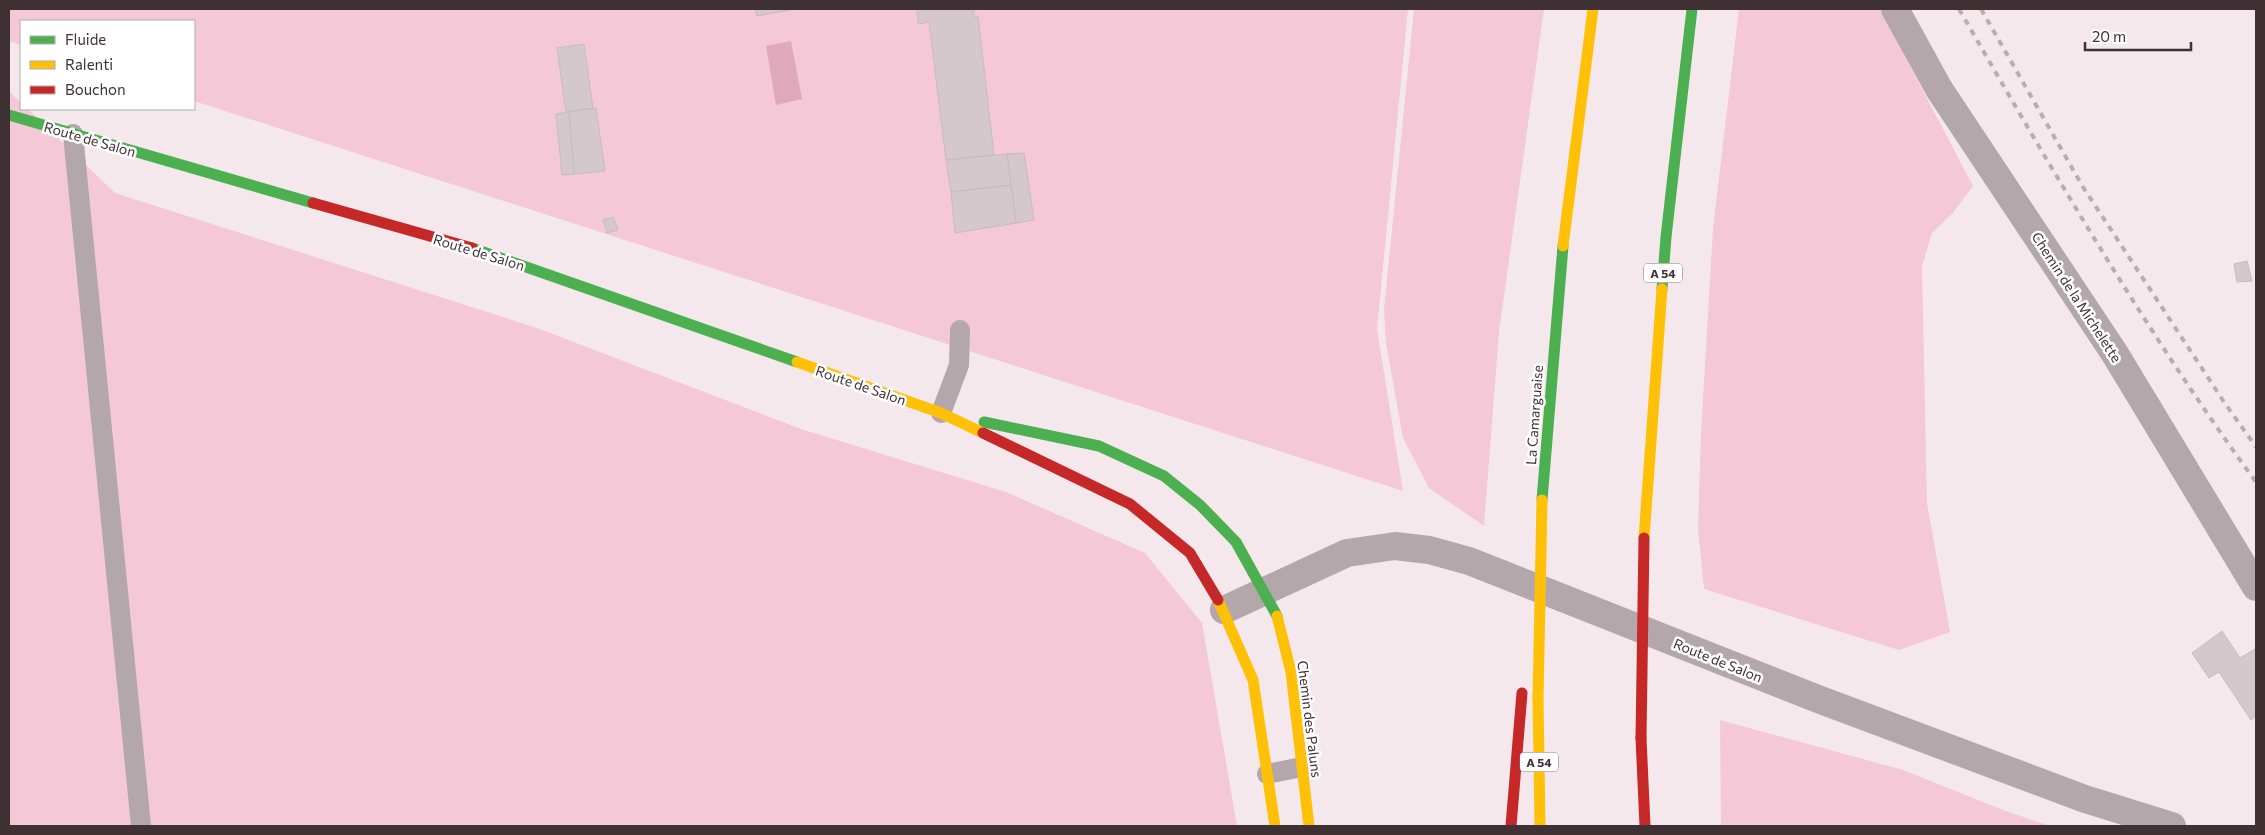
<svg xmlns="http://www.w3.org/2000/svg" width="2265" height="835" font-family="Commissioner,sans-serif">
<style>
.green{fill:#f4c8d6}
.water{fill:#dfa9bb}
.building{fill:#d5c8cc;stroke:#c8bbbf}
.lines{fill:none;stroke-linecap:round;stroke-linejoin:round}
.lane{stroke:#b3a7ab;stroke-width:20}
.street{stroke:#b3a7ab;stroke-width:28}
.fast{stroke:#4caf50;stroke-width:11}
.slow{stroke:#ffc107;stroke-width:11}
.jam{stroke:#c62828;stroke-width:11}
.rail{stroke:#b9adb0;stroke-width:4;stroke-dasharray:6 6;stroke-linecap:butt}
.slow-bridge{stroke:#ffc107;stroke-width:11}
.jam-bridge{stroke:#c62828;stroke-width:11}
.labels{text-anchor:middle;dominant-baseline:central;stroke-width:5;stroke-linejoin:round;paint-order:stroke}
.shield{fill:#fff;stroke:#796e71;stroke-width:1}
.shield-label{font-size:12px;font-weight:bold;fill:#3f3034}
.street-label{font-size:14px;fill:#3f3034;stroke:#fff}
</style>
<rect width="100%" height="100%" fill="#f5e8ec"/>
<g class="green">
<polygon points="9,9 1408,9 1377,329 1403,491 194,101 194,21 21,21 21,45 9,41"/>
<polygon points="1414,9 1544,9 1499,332 1484,526 1429,488 1403,438 1386,343 1384,310"/>
<polygon points="1739,9 1880,9 1973,186 1952,214 1932,233 1922,266 1927,503 1950,632 1899,650 1704,589 1698,529 1701,433 1713,228"/>
<polygon points="9,91 21,103 21,109 28,109 115,193 537,328 801,429 1006,492 1145,553 1202,623 1237,826 9,826"/>
<polygon points="1720,720 1903,770 2003,810 2050,826 1721,826"/>
</g>
<polygon class="water" points="791,41 802,99 776,105 766,46"/>
<g class="building">
<polygon points="755,9 790,9 790,10 757,16"/>
<polygon points="917,9 973,9 974,17 978,16 994,155 946,160 929,22 918,24"/>
<polygon points="584,44 593,108 566,112 557,48"/>
<polygon points="596,108 605,171 574,174 569,112"/>
<polygon points="569,112 574,174 562,175 556,114"/>
<polygon points="1024,153 1034,220 1016,223 1007,154"/>
<polygon points="1007,154 1011,185 951,192 946,160"/>
<polygon points="1011,185 1016,223 955,233 951,192"/>
<polygon points="613,217 618,230 607,233 603,220"/>
<polygon points="2247,261 2252,281 2237,282 2234,264"/>
<polygon points="2222,631 2240,658 2255,649 2256,651 2256,716 2251,720 2219,672 2209,678 2192,653"/>
</g>
<g class="lines">
<g class="lane">
<polyline points="73,134 141,826"/>
<polyline points="941,413 959,365 960,330"/>
<polyline points="1267,774 1302,767"/>
</g>
<g class="street">
<polyline points="1895,9 1939,89 2115,354 2256,587"/>
<polyline points="1224,610 1347,553 1395,546 1429,550 1469,561 1818,699 2085,799 2172,826"/>
</g>
<g class="fast">
<polyline points="9,115 313,203"/>
<polyline points="472,248 797,362"/>
<polyline points="1662,289 1666,237 1692,9"/>
<polyline points="984,422 1099,446 1164,476 1200,505 1236,542 1277,616"/>
<polyline points="1542,500 1563,246"/>
</g>
<g class="slow">
<polyline points="1563,246 1593,9"/>
<polyline points="797,362 941,413 983,433"/>
<polyline points="1644,538 1662,289"/>
<polyline points="1218,600 1253,680 1275,826"/>
<polyline points="1277,616 1291,672 1309,826"/>
<polyline points="1538,699 1540,826"/>
</g>
<g class="jam">
<polyline points="313,203 472,248"/>
<polyline points="983,433 1130,504 1190,553 1218,600"/>
<polyline points="1641,738 1645,826"/>
<polyline points="1511,826 1522,693"/>
</g>
<g class="rail">
<path d="M1959,9C2052,170 2146,332 2256,482"/>
<polyline points="1981,9 2083,187 2224,402 2256,447"/>
</g>
<polyline class="slow-bridge" points="1538,699 1542,500"/>
<polyline class="jam-bridge" points="1641,738 1644,538"/>
</g>
<g class="labels">
<g class="shield">
<rect x="1644" y="263.5" width="38" height="19" rx="4"/>
<rect x="1520" y="752.5" width="38" height="19" rx="4"/>
</g>
<g class="shield-label">
<text x="1663" y="273">A 54</text>
<text x="1539" y="762">A 54</text>
</g>
<g class="street-label">
<text transform="translate(90 139) rotate(16)">Route de Salon</text>
<text transform="translate(479 252) rotate(17)">Route de Salon</text>
<text transform="translate(2077 297) rotate(57)">Chemin de la Michelette</text>
<text transform="translate(861 385) rotate(19)">Route de Salon</text>
<text transform="translate(1534 415) rotate(-86)">La Camarguaise</text>
<text transform="translate(1718 660) rotate(22)">Route de Salon</text>
<text transform="translate(1310 719) rotate(83)">Chemin des Paluns</text>
</g>
</g>
<rect width="2265" height="835" fill="none" stroke="#3f3034" stroke-width="20"/>
<rect x="20" y="20" width="175" height="90" fill="#ffffff" stroke="#b2acae"/>
<rect x="30" y="36" width="25" height="8" fill="#4caf50" stroke="#b2acae"/>
<text x="65" y="45" font-size="15" fill="#3f3034">Fluide</text>
<rect x="30" y="61" width="25" height="8" fill="#ffc107" stroke="#b2acae"/>
<text x="65" y="70" font-size="15" fill="#3f3034">Ralenti</text>
<rect x="30" y="86" width="25" height="8" fill="#c62828" stroke="#b2acae"/>
<text x="65" y="95" font-size="15" fill="#3f3034">Bouchon</text>
<path d="M2085 42v8h106v-8" fill="none" stroke="#3f3034" stroke-width="2.5"/>
<text x="2092" y="42" font-size="15" fill="#3f3034" stroke="#ffffff" stroke-width="4" paint-order="stroke">20 m</text>
</svg>
